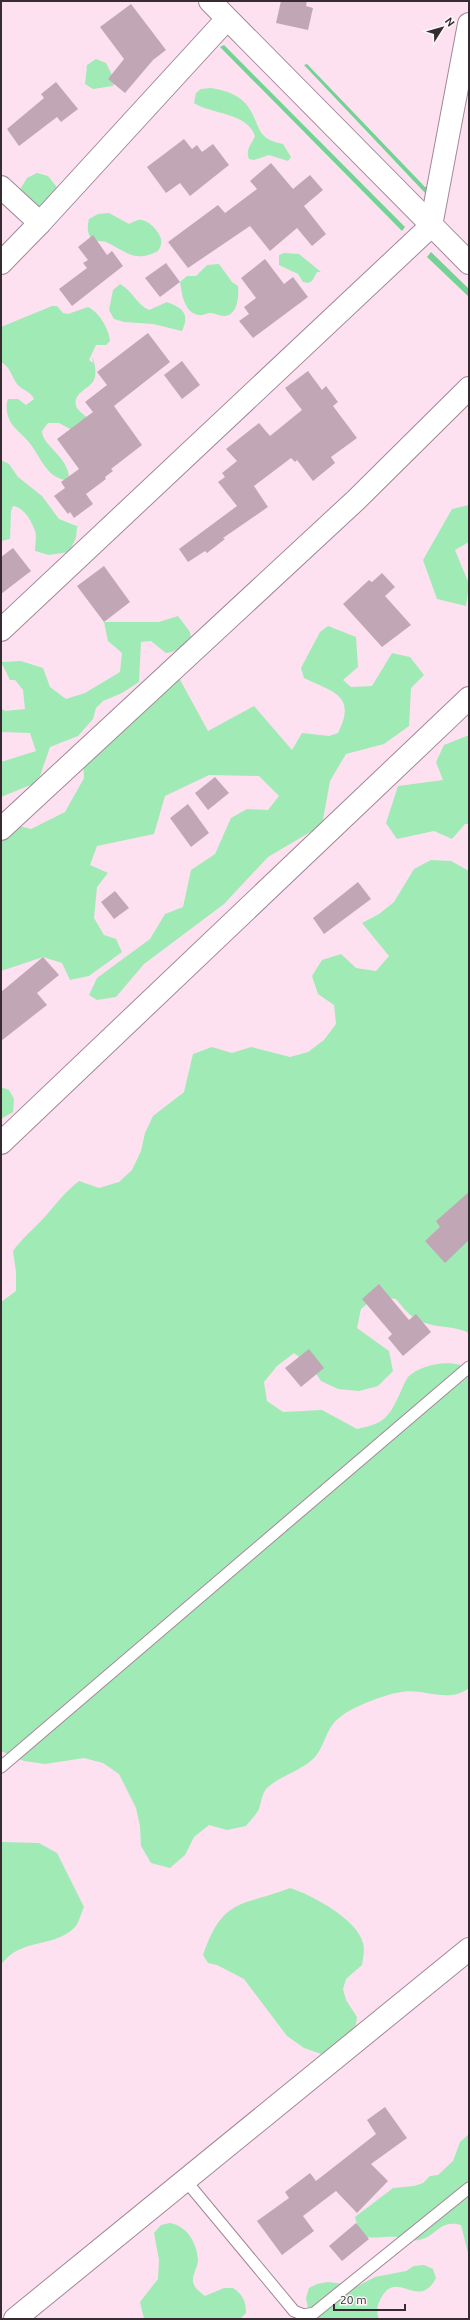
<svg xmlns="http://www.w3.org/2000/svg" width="470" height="2320" font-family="Ubuntu,sans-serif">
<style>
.green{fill:#a0eab6}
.water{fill:#73d394}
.building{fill:#c1a7b5}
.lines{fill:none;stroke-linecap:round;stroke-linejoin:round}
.service-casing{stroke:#a28896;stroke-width:13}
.minor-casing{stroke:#a28896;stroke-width:24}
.service{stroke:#fff;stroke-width:11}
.minor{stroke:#fff;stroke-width:22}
</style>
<rect width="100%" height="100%" fill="#fde1f0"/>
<g class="green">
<polygon points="96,59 106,63 115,81 113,86 93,89 85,84 87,65"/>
<path d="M211,88C225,90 241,95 249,108C261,127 256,139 283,144L291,157L288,161L269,155L254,160L249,159C245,149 252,144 255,136C248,113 211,114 194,103L196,93L201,89Z"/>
<polygon points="37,173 48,176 59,190 33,218 19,191 27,178"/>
<path d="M109,213L129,224C131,223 135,221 138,220C147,218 159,231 161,239C162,244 160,248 158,251C135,263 127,252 108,243C103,240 98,242 92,240C87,233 87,227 89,219L98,214Z"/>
<polygon points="284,253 299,254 321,272 317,272 312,281 308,283 303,282 298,274 279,265 279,255"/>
<path d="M219,264L232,282L238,286C239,295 238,316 224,316C219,316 215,313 211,313C207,313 203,316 199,315C184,313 182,294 180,282L187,276H196L207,265Z"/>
<path d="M120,284C133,291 136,304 149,310L167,302C183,308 190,314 182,331L153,324L124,322L114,319L109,310L113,290Z"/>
<path d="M52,306H57L63,313L68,314L88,307C99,312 109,329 110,341L106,345H96L89,360L93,363L92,356C95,363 98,377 92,383C86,390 71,395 77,408C80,413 89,418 94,422L72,430L59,423H48L42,431C42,445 66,455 69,476L66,480C46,478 40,455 28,441C23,435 16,430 11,423C7,416 5,406 8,399H18L26,405L34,399C31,392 25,391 20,387C11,379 13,369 1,362V327Z"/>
<path d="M1,460L9,464L18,477L42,496L59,519L79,527H77L76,538L69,552L49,555L35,551C35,545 37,537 35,531C32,522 24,507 13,506L11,511L10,539L1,541Z"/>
<polygon points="469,505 469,542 455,550 469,584 466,606 437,599 423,560 452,509"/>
<path d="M178,616L190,632L191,638C183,647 178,651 166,653L151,641L141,642L139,682L122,693L103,701L96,708L93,719L78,736L50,747L40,776L33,784L1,797V762L36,751L30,733L1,732V708L5,711L25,709L23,690L15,680H10L1,662L21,661L43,668L50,687L66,699L85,693L120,672L122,653L108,641L104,622H159Z"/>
<path d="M328,626L356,637L358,667L343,680L351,687L372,686L392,653L410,657L424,675L411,688L409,726L384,744L346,754L330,781L322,825L268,857L224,904L144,964L116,997L97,1000L89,995L97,978L150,939L165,914L183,907L191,870L215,854L231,818L247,809L268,810L279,796L259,776L209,775L165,796L154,834L97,846L90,865L108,873L97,887L94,918L104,935L116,939L122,952L89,976L70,980L62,963L43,957L1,971V827L11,824L31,829L65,812L84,778L83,758L178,676L208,731L254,706L292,750L302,733L329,736L338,733C357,695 333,692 304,678L301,668L320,632Z"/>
<polygon points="469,735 469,824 465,824 452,839 434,831 397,839 386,823 398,786 443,780 436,762 444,745"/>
<path d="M431,860L451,861L469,871V1333C455,1326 440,1328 425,1323C413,1320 404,1309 396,1299L376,1296L361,1309L357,1328L389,1351L393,1371L378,1386L359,1391L338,1389L321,1381L310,1365L294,1353L277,1366L264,1382L267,1401L283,1412L322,1410L357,1429C386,1423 389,1417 401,1391C403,1387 405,1381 408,1377C421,1364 453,1358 469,1369V1688C448,1704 424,1688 401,1692C383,1695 344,1709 333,1724C325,1734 323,1749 314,1758C300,1772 280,1775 266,1789C262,1794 261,1803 259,1809C256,1815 250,1821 246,1826L227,1830L209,1825L194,1837L185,1855L170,1868L151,1863L141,1846L140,1826L136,1808L119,1774L103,1763L84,1758L45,1764L24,1761L1,1751V1302L16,1291V1272L13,1251C21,1240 29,1233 38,1224C54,1208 61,1195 79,1181L99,1188L119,1182L132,1170L141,1151L145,1133L153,1116L184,1092L193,1054L212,1047L232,1053L251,1047L290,1057L308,1052L324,1040L336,1024L334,1005L318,994L312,976L322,960L341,954L356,968L376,971L389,956L362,923L379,914L394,902L414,869Z"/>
<polygon points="1,1087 9,1090 14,1099 13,1112 1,1119"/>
<path d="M1,1842L39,1843L57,1853L84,1907C81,1913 79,1923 75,1927C54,1949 20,1937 1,1965Z"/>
<path d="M290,1888C312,1895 357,1919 363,1943C365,1950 363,1959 362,1965L346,1979L343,1989L346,2000L357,2017L354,2037L324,2055L304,2048L287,2036L244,1979L217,1965L208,1963L203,1955C223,1897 241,1907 290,1888Z"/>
<path d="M469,2134V2257L461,2225C439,2219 438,2236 419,2240C412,2242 405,2237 398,2237C384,2236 374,2240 360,2235L355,2217L393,2188L414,2186L423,2183L430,2176L438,2175L453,2161L460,2142Z"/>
<path d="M170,2223C187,2226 197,2243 198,2260C198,2267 192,2275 193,2282C195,2289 200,2292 205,2296L224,2288H233C243,2295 246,2301 246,2313L240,2319H144L140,2302L158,2279L159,2260L154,2233L161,2225Z"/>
<path d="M424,2265L433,2269L436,2278C433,2284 430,2288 423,2291C408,2295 394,2275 381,2298C377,2305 376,2312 379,2319H310L306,2298L309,2288L317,2284L328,2282L358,2286L375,2277L406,2271L414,2266Z"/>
</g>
<g class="water">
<polygon points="224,45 405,227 402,231 220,47"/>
<polygon points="307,64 425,187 428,187 426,194 304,65"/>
<polygon points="431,252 469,289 469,297 427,257"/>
</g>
<g class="building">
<polygon points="281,1 307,1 306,6 313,8 308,30 276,23"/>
<polygon points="131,4 166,50 153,60 125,93 108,79 124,59 100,27"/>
<polygon points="56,82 78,109 61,122 57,117 19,146 7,129 44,98 41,94"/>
<polygon points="184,139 192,149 197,145 202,152 213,144 229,165 190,196 180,183 166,193 147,167"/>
<polygon points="271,163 293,189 310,175 323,190 304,206 326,234 312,246 297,228 270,251 250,226 188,268 168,242 218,205 225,213 257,189 250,181"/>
<polygon points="93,235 107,255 112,251 123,266 72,306 59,289 87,268 83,263 88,260 78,247"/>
<polygon points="265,259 284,284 293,277 308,297 253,338 239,321 249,314 244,307 256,298 241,278"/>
<polygon points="166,263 180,282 160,297 145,278"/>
<polygon points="148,333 170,362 114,406 142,445 111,469 113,471 105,477 106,479 86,494 93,504 74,518 70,512 68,514 54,496 65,488 61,482 79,469 57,439 93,412 85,402 107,385 97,372"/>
<polygon points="182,361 200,385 182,399 164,375"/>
<polygon points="308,371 322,390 326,386 338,402 333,406 357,438 331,457 335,463 313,481 297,460 295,462 291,458 254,486 268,507 223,538 225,539 207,553 205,551 188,562 179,549 237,506 218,482 225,477 222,473 237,461 226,449 259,423 270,436 302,410 285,388"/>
<polygon points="13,548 31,571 1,594 1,557"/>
<polygon points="104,566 130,602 104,622 77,586"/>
<polygon points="382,573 395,587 385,596 411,625 382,647 343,604 369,580 372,582"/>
<polygon points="215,777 229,793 208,810 195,793"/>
<polygon points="188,804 209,833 191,847 170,818"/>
<polygon points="358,882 371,899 324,934 313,918"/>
<polygon points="115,891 129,908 114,919 101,902"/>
<polygon points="43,957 59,975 37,993 47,1005 1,1041 1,992"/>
<polygon points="469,1192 469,1240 445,1263 425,1241 440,1227 436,1221"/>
<polygon points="379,1284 409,1320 416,1314 431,1332 403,1356 388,1338 392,1334 362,1299"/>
<polygon points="309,1349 324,1368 301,1387 285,1368"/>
<polygon points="385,2107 407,2138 371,2164 388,2181 357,2213 336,2191 303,2216 314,2231 282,2255 257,2221 289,2198 285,2192 310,2173 316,2181 376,2134 367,2120"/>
<polygon points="356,2223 369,2239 342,2261 329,2246"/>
</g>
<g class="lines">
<defs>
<g id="service">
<polyline points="1,1767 469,1367"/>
<polyline points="186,2181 294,2311 304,2315 314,2313 469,2188"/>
</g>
<g id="minor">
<polyline points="210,1 469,263"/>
<polyline points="1,187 40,223"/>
<polyline points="1,263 40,223 227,19"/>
<polyline points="1,630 431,226 469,24"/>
<polyline points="1,829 356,500 469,388"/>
<polyline points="1,1143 469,698"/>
<polyline points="15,2319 469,1949"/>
</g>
</defs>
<use href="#service" class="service-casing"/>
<use href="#minor" class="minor-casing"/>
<use href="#service" class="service"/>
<use href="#minor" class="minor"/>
</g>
<rect width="470" height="2320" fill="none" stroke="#362b31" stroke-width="4"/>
<g transform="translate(442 28) rotate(53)" stroke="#fbf6f8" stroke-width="3" paint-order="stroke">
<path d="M0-3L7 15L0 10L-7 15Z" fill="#362b31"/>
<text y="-6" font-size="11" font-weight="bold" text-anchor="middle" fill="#362b31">N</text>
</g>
<path d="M334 2304v6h71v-6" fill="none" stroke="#362b31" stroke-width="2"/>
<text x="340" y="2304" font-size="12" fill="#362b31" stroke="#fbf6f8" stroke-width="3" paint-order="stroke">20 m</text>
</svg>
